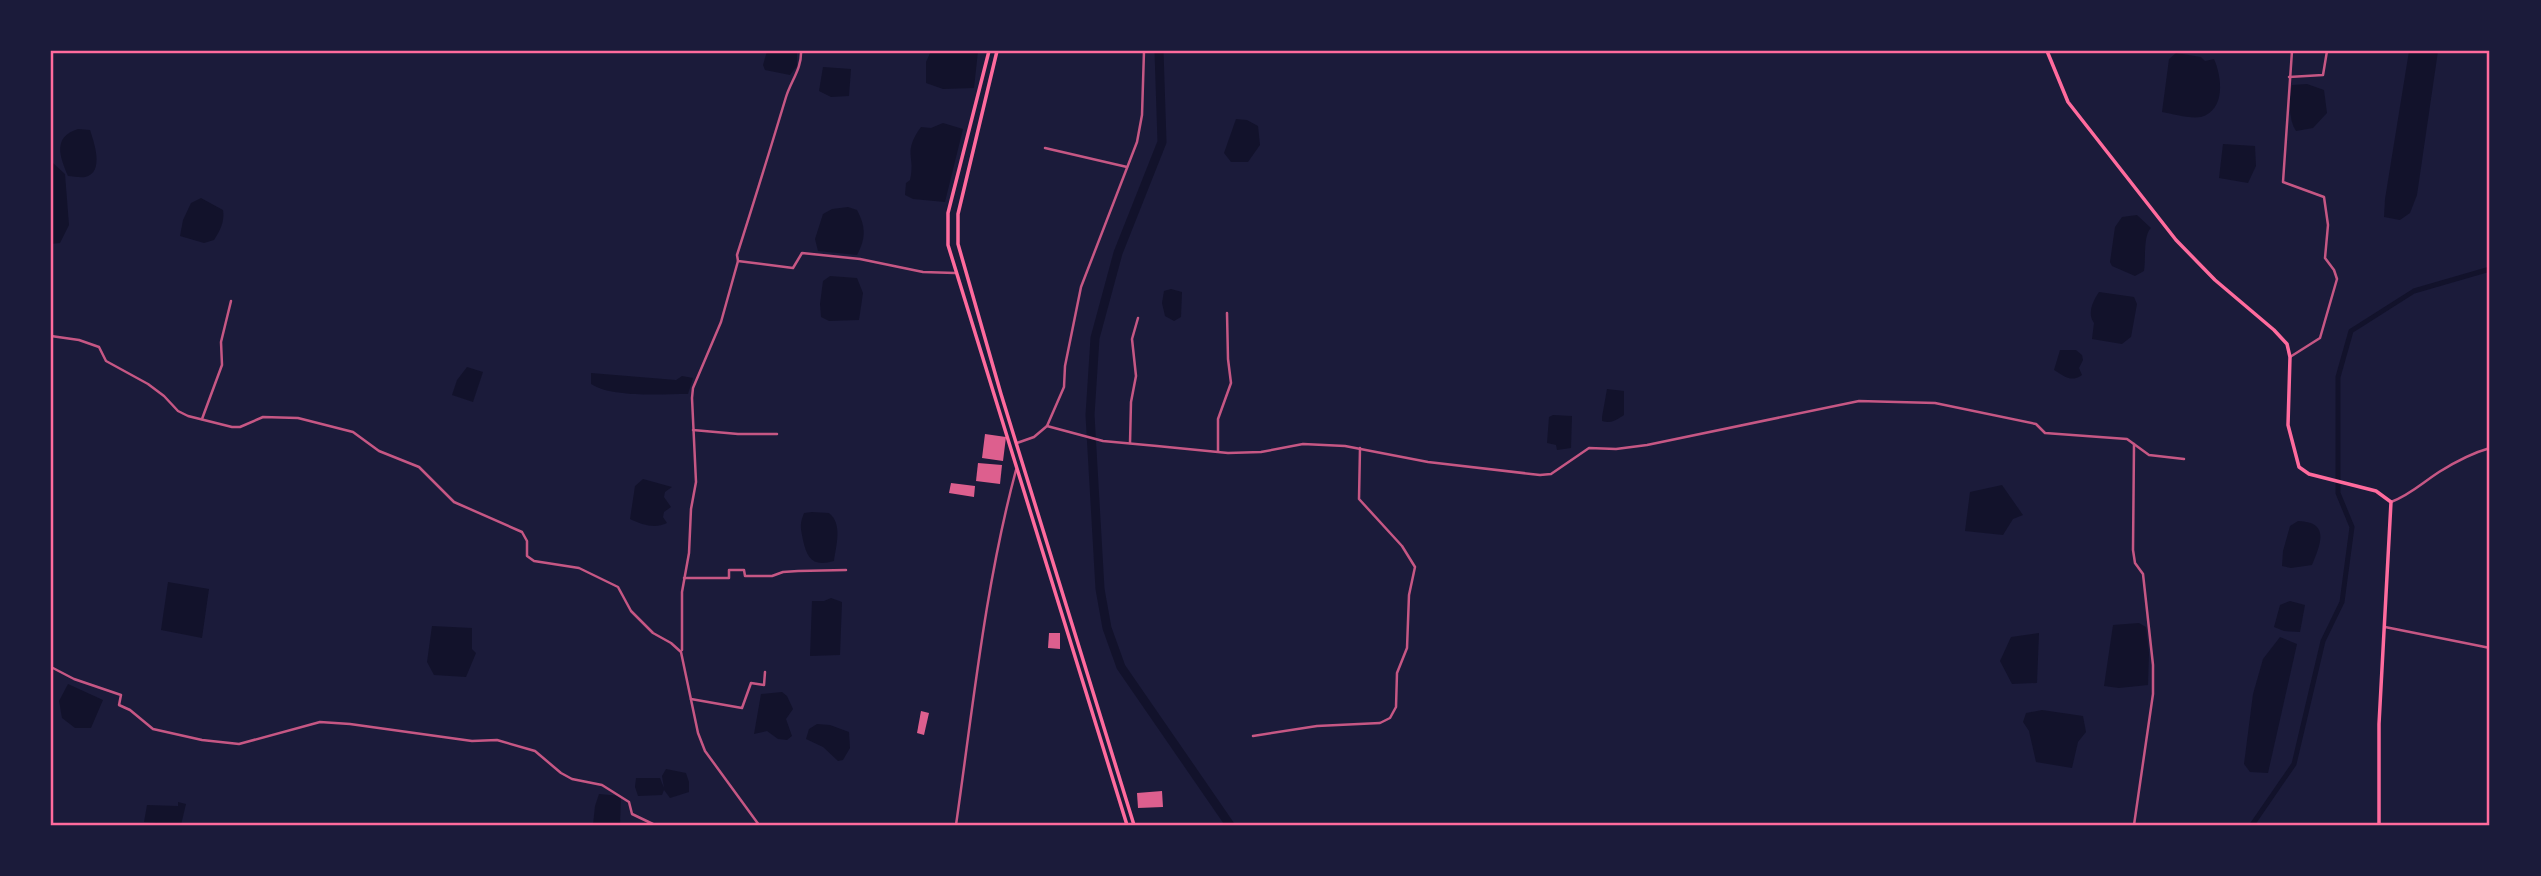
<svg xmlns="http://www.w3.org/2000/svg" width="2541" height="876" font-family="Lato,sans-serif">
<style>
.water{fill:#12122b}
.lines{fill:none;stroke-linecap:round;stroke-linejoin:round}
.canal{stroke:#12122b;stroke-width:5}
.river{stroke:#12122b;stroke-width:9}
.building{fill:#dd5f8e}
.minor{stroke:#c65784;stroke-width:2.5}
.tertiary{stroke:#c65784;stroke-width:2.5}
.secondary{stroke:#ff6b9d;stroke-width:3.5}
.primary{stroke:#ff6b9d;stroke-width:3.5}
.neatline{fill:none;stroke:#ff6b9d;stroke-width:2.5}
</style>
<rect width="100%" height="100%" fill="#1b1b3a"/>
<g class="water">
<polygon points="767,51 797,51 797,66 790,75 765,70 763,65"/>
<polygon points="931,51 978,51 974,88 943,89 926,83 926,62"/>
<polygon points="2409,51 2438,51 2417,195 2410,213 2400,220 2384,217 2385,199"/>
<path d="M2176,53L2201,57L2205,61L2214,59C2222,77 2226,110 2201,117C2190,119 2173,114 2162,112L2169,59Z"/>
<polygon points="823,67 851,69 849,96 831,97 819,91"/>
<path d="M2307,84L2324,90L2327,113L2313,128L2296,131C2288,119 2289,99 2292,85Z"/>
<polygon points="1236,119 1247,120 1258,126 1260,145 1248,162 1231,162 1224,153"/>
<path d="M943,123L963,129L945,202L913,199L905,195L906,183L910,180C916,156 902,153 921,127L931,128Z"/>
<path d="M78,129L90,130C94,142 105,173 85,177C80,178 73,176 68,176C60,157 52,137 78,129Z"/>
<polygon points="2223,144 2255,146 2256,166 2248,183 2219,178"/>
<polygon points="51,156 53,163 65,174 69,225 60,243 51,244"/>
<path d="M201,198L223,210C225,221 220,231 214,240L204,243L180,236L183,220L191,203Z"/>
<path d="M848,207L857,210C866,227 866,238 857,255L818,251L815,239L823,214L832,209Z"/>
<path d="M2137,215L2151,228C2143,235 2146,259 2144,271L2135,276L2112,266L2110,262L2115,227L2122,217Z"/>
<polygon points="830,276 857,278 863,293 859,320 829,321 821,317 820,304 823,281"/>
<polygon points="1171,289 1182,292 1181,317 1174,321 1165,316 1162,303 1164,291"/>
<path d="M2099,292L2134,297L2137,304L2131,337L2122,344L2092,339L2094,323C2087,313 2093,301 2099,292Z"/>
<path d="M2060,350H2076L2082,355L2083,360L2079,368L2082,375C2071,383 2064,376 2054,370Z"/>
<polygon points="467,367 483,372 473,402 452,395 457,380"/>
<path d="M591,373L676,380L682,376L693,378L688,394C661,394 613,398 591,384Z"/>
<path d="M1607,389L1624,391V415C1616,420 1611,424 1602,421V417Z"/>
<polygon points="1553,415 1572,416 1571,448 1557,450 1556,445 1547,443 1549,417"/>
<path d="M643,479L672,487L665,492L664,497L671,507L664,512L663,517L667,523C655,529 643,525 630,519L635,486Z"/>
<polygon points="2002,485 2023,515 2013,519 2003,535 1965,531 1970,492"/>
<path d="M812,512L829,513C843,524 836,546 834,561C813,567 807,559 803,540C801,529 799,525 804,513Z"/>
<path d="M2298,521C2330,522 2321,543 2312,565L2291,568L2282,566L2283,551L2290,526Z"/>
<polygon points="168,582 209,589 202,638 161,630"/>
<polygon points="831,598 842,602 840,655 810,656 812,601 824,601"/>
<polygon points="2290,601 2305,605 2300,632 2284,631 2274,627 2280,605"/>
<polygon points="2139,623 2146,627 2149,653 2148,685 2119,688 2104,686 2113,625"/>
<polygon points="432,626 472,628 472,649 476,653 466,677 434,675 427,662"/>
<polygon points="2039,633 2037,683 2012,684 2000,661 2011,637"/>
<polygon points="2280,637 2297,644 2268,773 2250,772 2244,764 2253,694 2263,659"/>
<polygon points="68,684 103,700 91,728 75,728 62,718 59,701"/>
<polygon points="782,692 787,696 793,709 786,719 792,736 787,740 778,739 767,731 754,734 761,694"/>
<polygon points="2042,710 2083,716 2086,732 2078,742 2072,768 2036,762 2029,731 2023,722 2026,713"/>
<polygon points="817,724 830,725 849,732 850,748 843,760 838,761 823,747 806,739 809,729"/>
<polygon points="666,769 686,773 689,782 689,792 670,798 664,790 662,795 638,796 635,787 636,778 660,778 664,788 662,776"/>
<polygon points="599,794 621,796 620,825 593,825 595,806"/>
<polygon points="178,802 186,804 181,825 144,822 147,805 178,806"/>
</g>
<g class="lines">
<polyline class="canal" points="2252,825 2294,764 2323,641 2342,602 2352,527 2338,493 2338,377 2351,331 2414,291 2490,269"/>
<polyline class="river" points="1159,51 1162,142 1118,253 1095,338 1090,415 1100,589 1107,628 1121,667 1230,825"/>
</g>
<g class="building">
<polygon points="985,434 1006,437 1003,461 982,458"/>
<polygon points="978,463 1002,465 1000,484 976,481"/>
<polygon points="951,483 975,486 974,497 949,493"/>
<polygon points="1049,633 1060,633 1060,649 1048,648"/>
<polygon points="921,711 929,713 924,735 917,733"/>
<polygon points="1162,791 1163,807 1138,808 1137,793"/>
</g>
<g class="lines">
<g class="minor">
<path d="M801,51C802,68 791,81 786,97C770,150 754,202 737,255L738,261L793,268L802,253L860,259L923,272L955,273"/>
<polyline points="2289,77 2323,75 2327,51"/>
<polyline points="1045,148 1127,167"/>
<polyline points="51,336 79,340 99,347 106,361 148,384 164,396 178,411 188,416 232,427 240,427 263,417 298,418 353,432 379,451 419,467 454,502 522,532 527,541 527,556 534,561 579,568 618,587 631,611 653,633 671,643 681,652 698,733 705,751 759,825"/>
<polyline points="2290,357 2320,338 2337,279 2334,270 2325,258 2328,225 2324,197 2283,182 2292,51"/>
<polyline points="202,419 222,365 221,342 231,301"/>
<polyline points="1047,426 1103,441 1157,446 1228,453 1261,452 1303,444 1345,446 1428,462 1540,475 1551,474 1589,448 1616,449 1647,445 1859,401 1935,403 2036,424 2045,433 2127,439 2149,455 2184,459"/>
<polyline points="693,430 738,434 777,434"/>
<polyline points="1017,443 1034,437 1047,426 1064,387 1065,366 1081,287 1137,142 1142,115 1144,51"/>
<polyline points="1130,443 1131,402 1136,376 1132,339 1138,318"/>
<polyline points="1218,451 1218,419 1231,383 1228,359 1227,313"/>
<polyline points="684,578 729,578 729,570 744,570 745,576 772,576 783,572 798,571 846,570"/>
<polyline points="2385,627 2490,648"/>
<polyline points="682,650 682,592 689,553 691,509 696,482 692,398 693,388 721,322 738,261"/>
<polyline points="51,667 74,679 121,695 119,705 130,710 153,729 202,740 239,744 320,722 350,724 472,741 497,740 535,751 561,773 572,779 602,785 629,802 632,814 655,825"/>
<polyline points="691,699 742,708 751,683 764,685 765,672"/>
<polyline points="1253,736 1317,726 1380,723 1390,718 1396,707 1397,673 1407,648 1409,595 1415,567 1402,546 1359,499 1360,448"/>
<polyline points="2134,825 2153,694 2153,665 2143,574 2135,563 2133,550 2134,444"/>
</g>
<g class="tertiary">
<path d="M2391,502C2410,495 2422,483 2439,472C2455,462 2472,453 2490,448"/>
<path d="M956,825C973,707 985,586 1016,470"/>
</g>
<polyline class="secondary" points="2047,51 2068,102 2176,240 2215,280 2274,330 2287,344 2290,357 2288,425 2299,467 2309,474 2376,491 2391,502 2379,724 2379,825"/>
<g class="primary">
<polyline points="989,51 948,213 948,245 1127,825"/>
<polyline points="997,51 958,214 958,244 1001,394 1134,825"/>
</g>
</g>
<rect width="2541" height="876" fill="none" stroke="#1b1b3a" stroke-width="105"/>
<rect x="52" y="52" width="2436" height="772" class="neatline"/>
</svg>
